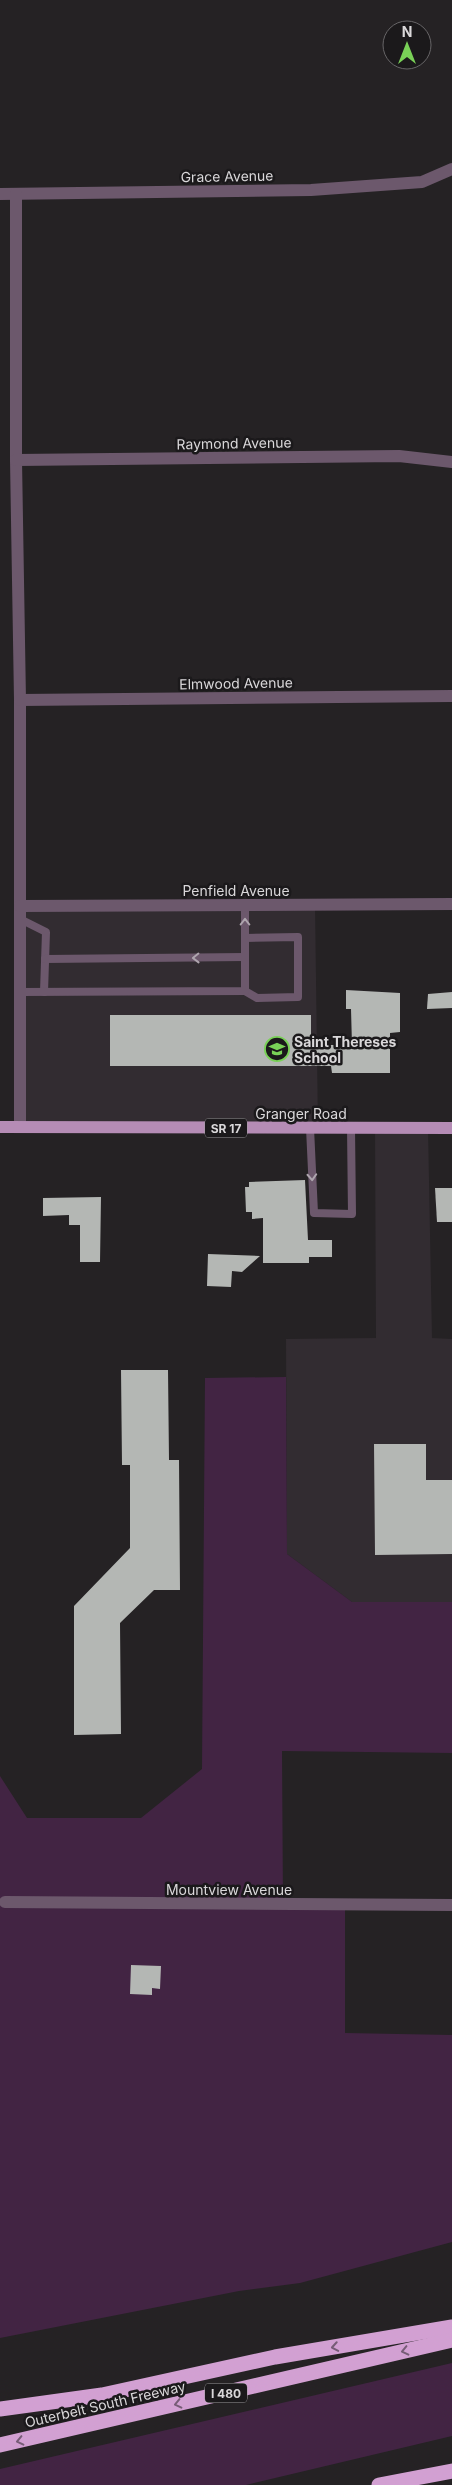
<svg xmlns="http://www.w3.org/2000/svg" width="452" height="2485" font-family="Inter,sans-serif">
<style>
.built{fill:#322c31}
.green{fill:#422443}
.building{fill:#b4b7b4}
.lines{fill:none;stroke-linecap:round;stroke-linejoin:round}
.lane{stroke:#6c586c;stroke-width:8}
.street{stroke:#6c586c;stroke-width:12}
.primary{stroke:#b58cb5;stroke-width:12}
.highway{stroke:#d2a0d2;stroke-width:15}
.oneway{stroke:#aea5ae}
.oneway2{stroke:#765c76}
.labels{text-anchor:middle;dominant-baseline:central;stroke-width:5;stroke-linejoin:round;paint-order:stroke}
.shield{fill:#1b191b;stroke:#a19fa1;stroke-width:1}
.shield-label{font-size:12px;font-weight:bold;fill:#dad8da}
.street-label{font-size:14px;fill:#dad8da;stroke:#1b191b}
.poi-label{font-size:14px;font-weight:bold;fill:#dad8da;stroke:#1b191b;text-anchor:start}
</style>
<rect width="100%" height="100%" fill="#252224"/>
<g class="built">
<polygon points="315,904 318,1128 20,1127 20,906"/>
<polygon points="375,1128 428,1128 432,1338 452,1339 452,1602 352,1602 287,1554 286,1339 376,1338"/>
</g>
<g class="green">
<polygon points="286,1377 287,1554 352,1602 452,1602 452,1753 282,1751 283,1904 345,1904 345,2033 452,2035 452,2242 300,2283 239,2291 0,2338 0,1776 27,1818 141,1818 202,1769 205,1378"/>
<polygon points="452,2363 452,2436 246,2485 0,2485 0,2469"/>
</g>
<g class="building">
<polygon points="346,990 400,993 400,1032 390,1033 390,1073 332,1073 331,1066 110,1066 110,1015 311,1015 311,1045 352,1045 351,1009 346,1009"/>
<polygon points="452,992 452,1008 427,1009 428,994"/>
<polygon points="305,1180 308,1240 332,1240 332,1257 309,1257 309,1263 263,1263 263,1218 252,1219 252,1212 246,1212 245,1187 249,1187 249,1182"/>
<polygon points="435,1188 452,1188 452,1222 437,1222"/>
<polygon points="101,1197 100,1262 80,1262 80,1225 69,1225 69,1215 43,1216 43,1198"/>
<polygon points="208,1254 260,1256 242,1272 232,1271 231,1287 207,1286"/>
<polygon points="121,1370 168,1370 169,1460 179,1460 180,1590 154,1590 120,1623 121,1734 74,1735 74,1606 130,1548 130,1465 122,1465"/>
<polygon points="374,1444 426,1444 426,1480 452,1480 452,1554 375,1555"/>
<polygon points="131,1965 161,1966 160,1989 152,1988 152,1995 130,1994"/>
</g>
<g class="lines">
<g class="lane">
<polyline points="20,919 46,932 44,992"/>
<polyline points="245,938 298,937 298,997 257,998 245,991"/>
<polyline points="45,959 245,957"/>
<polyline points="20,992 245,991 245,905"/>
<polyline points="310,1128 314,1213 352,1214 351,1128"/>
</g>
<g class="street">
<polyline points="0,194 311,190 422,182 452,169"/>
<polyline points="16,194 16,460 20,700 20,1127"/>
<polyline points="16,460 399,456 452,462"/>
<polyline points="20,700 452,696"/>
<polyline points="20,906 452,904"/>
<polyline points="5,1902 452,1905"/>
</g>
<polyline class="primary" points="0,1127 452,1128"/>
<g class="highway">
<polyline points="0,2409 102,2395 275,2357 452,2327"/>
<polyline points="0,2445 452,2340"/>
<polyline points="379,2485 452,2471"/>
</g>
</g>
<defs><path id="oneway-chevron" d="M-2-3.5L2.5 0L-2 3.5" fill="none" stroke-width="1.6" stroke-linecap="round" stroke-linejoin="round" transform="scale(1.25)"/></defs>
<g class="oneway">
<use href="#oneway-chevron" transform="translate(245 922) rotate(-90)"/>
<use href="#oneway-chevron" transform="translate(196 958) rotate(179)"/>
<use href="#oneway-chevron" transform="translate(312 1177) rotate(87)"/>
</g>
<g class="oneway2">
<use href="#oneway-chevron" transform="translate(335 2347) rotate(170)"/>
<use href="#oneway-chevron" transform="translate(405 2351) rotate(167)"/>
<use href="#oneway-chevron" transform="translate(178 2404) rotate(167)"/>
<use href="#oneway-chevron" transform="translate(20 2441) rotate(167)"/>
</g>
<defs>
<symbol id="school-ring" viewBox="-11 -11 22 22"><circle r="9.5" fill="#1b191b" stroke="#79d157" stroke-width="1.5"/><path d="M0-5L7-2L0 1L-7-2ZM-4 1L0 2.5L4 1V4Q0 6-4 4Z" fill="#79d157"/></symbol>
</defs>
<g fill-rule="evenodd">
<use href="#school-ring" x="263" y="1035" width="28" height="28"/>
</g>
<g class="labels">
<g class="shield">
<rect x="205" y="1118.5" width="42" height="19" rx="4"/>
<rect x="205" y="2383.5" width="42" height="19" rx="4"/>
</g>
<g class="shield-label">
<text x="226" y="1128">SR 17</text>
<text x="226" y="2393">I 480</text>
</g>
<g class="street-label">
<text transform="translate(227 176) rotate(-1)">Grace Avenue</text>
<text transform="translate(234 443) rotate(-1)">Raymond Avenue</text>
<text transform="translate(236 683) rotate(-1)">Elmwood Avenue</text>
<text x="236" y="890">Penfield Avenue</text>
<text x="301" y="1113">Granger Road</text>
<text x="229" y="1889">Mountview Avenue</text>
<text transform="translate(105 2404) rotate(-13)">Outerbelt South Freeway</text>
</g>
<g class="poi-label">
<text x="294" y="1041">Saint Thereses<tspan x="294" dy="16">School</tspan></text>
</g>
</g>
<g transform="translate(407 45)"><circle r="24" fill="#1b191b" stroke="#676567"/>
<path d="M0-4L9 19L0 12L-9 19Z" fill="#79d157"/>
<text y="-8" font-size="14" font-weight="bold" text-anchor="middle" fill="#dad8da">N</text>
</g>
</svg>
